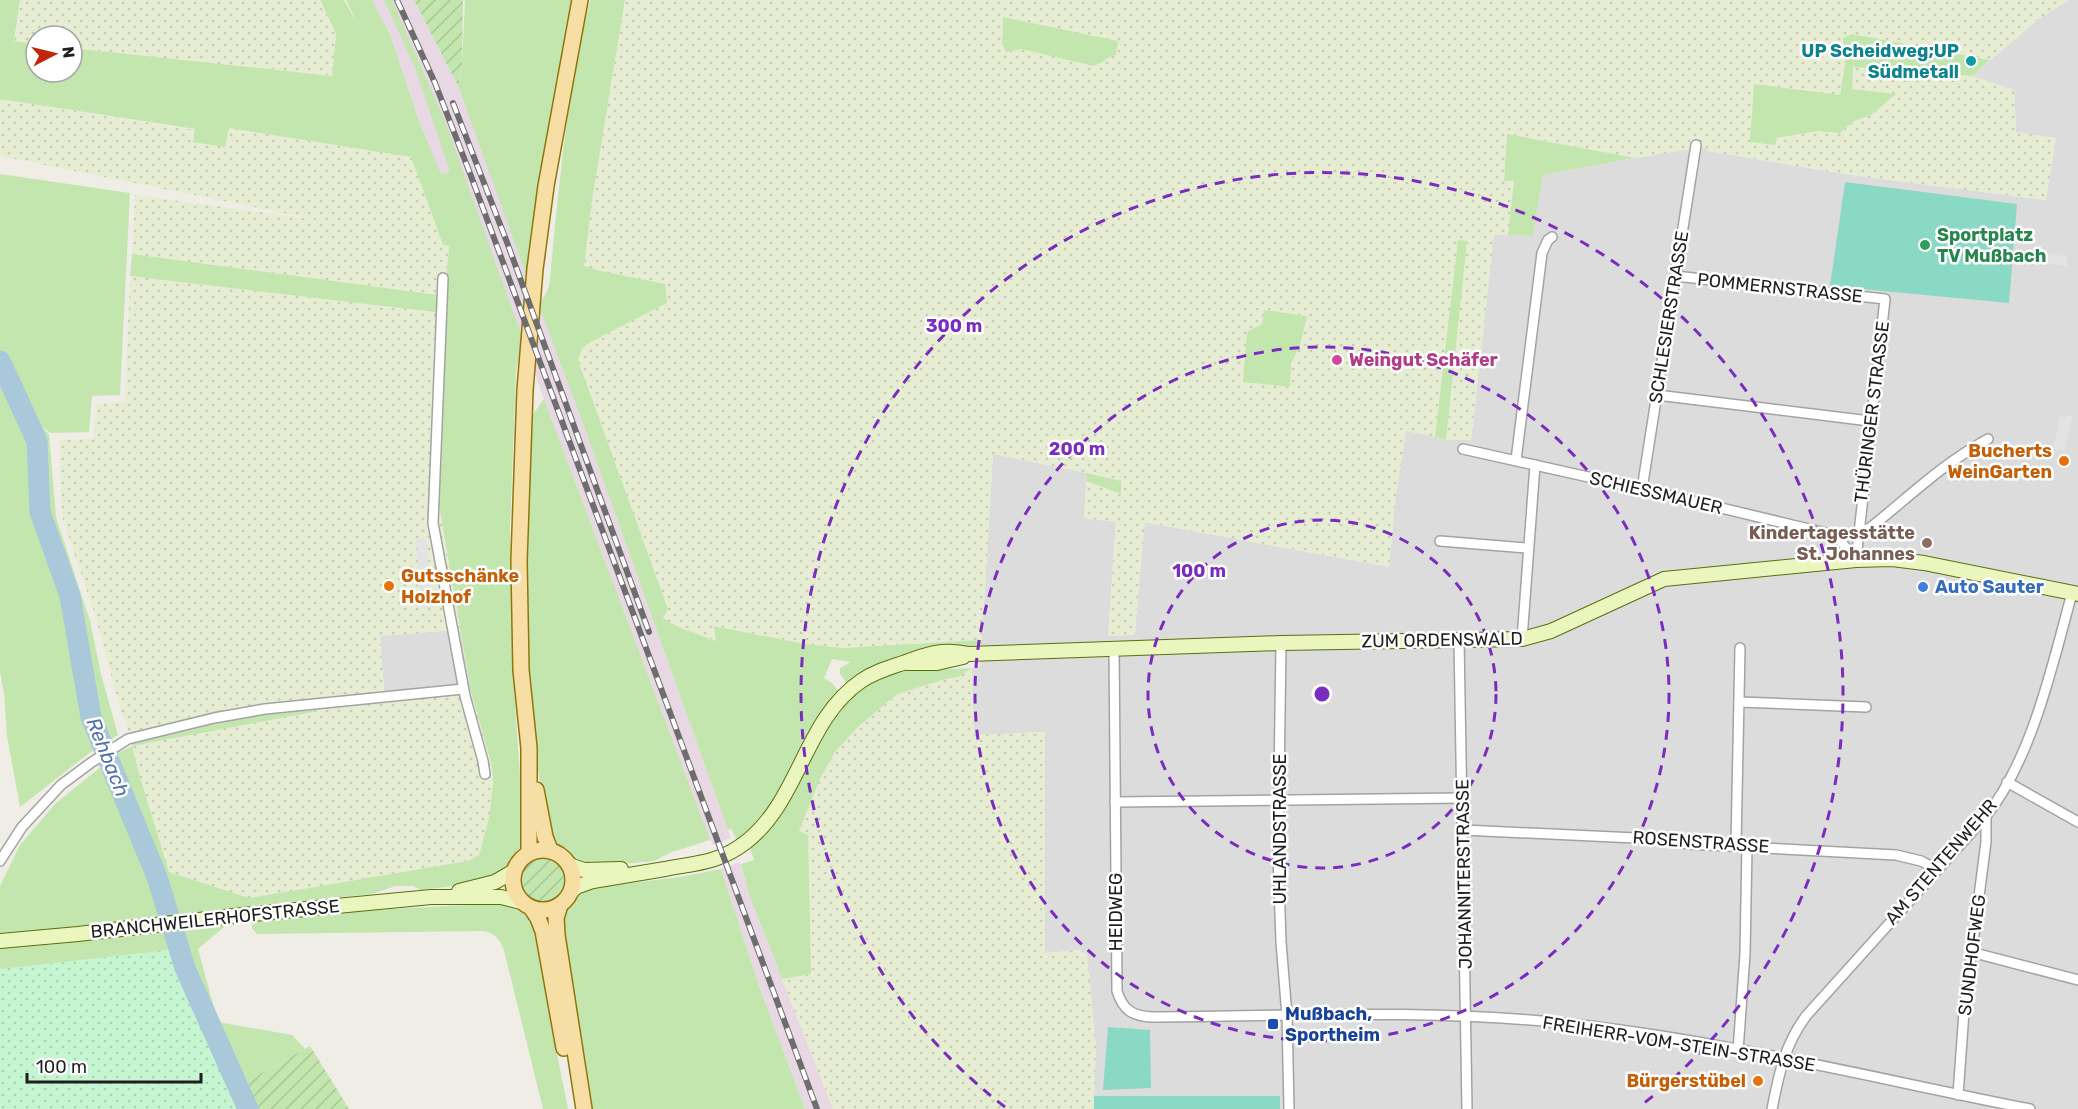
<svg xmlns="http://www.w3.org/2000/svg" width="2078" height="1109" font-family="Rubik,sans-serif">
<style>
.residential{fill:#dddcdc}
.railway{fill:#e8d8e3}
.farmland{fill:url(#farmland-dots);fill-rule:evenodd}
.grass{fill:#c3e6af}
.park{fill:url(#park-dots)}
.garden{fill:url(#garden-furrows)}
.pitch{fill:#89d9c5}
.parking{fill:#e3e3e3}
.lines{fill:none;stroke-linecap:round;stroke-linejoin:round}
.river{stroke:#a9c8da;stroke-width:21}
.street-casing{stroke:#a3a3a3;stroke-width:12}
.secondary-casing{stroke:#58700c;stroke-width:16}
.primary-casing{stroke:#90760a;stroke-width:18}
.street{stroke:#fff;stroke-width:9}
.secondary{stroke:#ebf5be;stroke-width:14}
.primary{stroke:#f6dea4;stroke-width:15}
.rail-casing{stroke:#6d6d6d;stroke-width:6}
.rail{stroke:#fff;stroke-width:4;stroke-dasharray:11;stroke-linecap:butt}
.ring{fill:none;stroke:#7b2cbf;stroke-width:3;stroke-dasharray:10 8}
.culture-dot{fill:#0f9aa8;stroke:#fff;stroke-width:2}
.leisure-dot{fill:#2e9e5b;stroke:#fff;stroke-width:2}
.hotel-dot{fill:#d1479c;stroke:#fff;stroke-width:2}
.food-dot{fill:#e8710a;stroke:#fff;stroke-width:2}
.education-dot{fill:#8d6e63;stroke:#fff;stroke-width:2}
.shop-dot{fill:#3f7fe0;stroke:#fff;stroke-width:2}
.transit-dot{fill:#1a4fb4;stroke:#fff;stroke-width:2}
.labels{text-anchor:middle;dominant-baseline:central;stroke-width:5;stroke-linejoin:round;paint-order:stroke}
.culture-label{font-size:18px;font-weight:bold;fill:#0d838f;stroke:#fff;text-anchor:end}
.leisure-label{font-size:18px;font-weight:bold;fill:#27864d;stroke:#fff;text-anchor:start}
.street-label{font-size:18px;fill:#1f1f1f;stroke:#fff}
.hotel-label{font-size:18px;font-weight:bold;fill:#b23c85;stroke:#fff;text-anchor:start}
.food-label{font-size:18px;font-weight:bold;fill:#c56008;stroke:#fff;text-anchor:end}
.education-label{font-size:18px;font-weight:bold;fill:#785e54;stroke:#fff;text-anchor:end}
.shop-label{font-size:18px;font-weight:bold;fill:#366cbe;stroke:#fff;text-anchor:start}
.transit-label{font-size:18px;font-weight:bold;fill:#164399;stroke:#fff;text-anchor:start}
.water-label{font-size:20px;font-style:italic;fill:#5171a9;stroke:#fff}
.centre{fill:#7b2cbf;stroke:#fff;stroke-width:3}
.ring-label{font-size:18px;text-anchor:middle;font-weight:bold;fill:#7b2cbf;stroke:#fff;stroke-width:5;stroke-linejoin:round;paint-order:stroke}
</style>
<defs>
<pattern id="farmland-dots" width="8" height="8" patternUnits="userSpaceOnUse" patternTransform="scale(1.5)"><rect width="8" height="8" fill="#e7edd3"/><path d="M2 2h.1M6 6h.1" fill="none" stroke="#c6cbb5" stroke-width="1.8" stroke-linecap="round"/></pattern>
<pattern id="park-dots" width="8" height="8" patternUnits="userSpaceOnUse" patternTransform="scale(1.5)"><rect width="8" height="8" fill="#c6f6d1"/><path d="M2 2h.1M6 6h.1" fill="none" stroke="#aad2b3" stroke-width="1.8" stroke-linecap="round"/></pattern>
<pattern id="garden-furrows" width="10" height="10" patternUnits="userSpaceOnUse" patternTransform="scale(1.5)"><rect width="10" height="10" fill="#c3e6af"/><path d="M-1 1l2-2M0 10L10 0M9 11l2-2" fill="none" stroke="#a7c596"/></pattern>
</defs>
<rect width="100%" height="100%" fill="#efede6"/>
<g class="residential">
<polygon points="2069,0 2078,0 2078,1109 1280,1109 1279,1096 1094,1096 1096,1046 1080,950 1045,953 1045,732 973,735 972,668 980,666 993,454 1087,473 1084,518 1116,522 1108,636 1135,634 1144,522 1389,567 1396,495 1406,430 1446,440 1471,440 1494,234 1533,236 1543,175 1668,152 1705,147 1708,151 1851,175 2045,200 2016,132 2014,90 1972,76 2040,18"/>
<polygon points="460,630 471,692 385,703 380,635"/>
</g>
<g class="railway">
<polygon points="372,0 414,0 458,86 585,429 731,838 713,845 710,840 544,399 494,258 462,192 439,181 390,34"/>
<polygon points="740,862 748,892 833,1109 805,1109 758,983 721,869"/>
</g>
<g class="farmland">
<polygon points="20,0 320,0 336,34 332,76 72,48 72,36 36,36 36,45 14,42"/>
<path d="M625,0H2069L2040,18L1990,60L1852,34L1843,38L1845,63L1840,95L1754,85L1777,138L1818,131L1840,133L1854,121L1871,115L1895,94L1852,89L1853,67L1972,76L2014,90L2016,132L2056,138L2046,200L1851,175L1708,151L1705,147L1635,158L1507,134L1504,181L1514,180L1508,235H1494L1471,440H1446L1467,242L1458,240L1435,437L1406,431L1396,495L1389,567L1145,522L1134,635L1108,636L1116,522L1084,518L1086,481L1120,494L1109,477L993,454L982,640L843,648L805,644L715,626L717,641L699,634L677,628L663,618L668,609L578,361L582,349L589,343L667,303L600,271L584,266L592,200ZM1003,17L1111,56L1101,64L1084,65L1072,60L1022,49L1006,52L1002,44ZM1262,324L1300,345L1291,364L1247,332Z"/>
<polygon points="0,99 195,130 225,147 229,127 411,157 449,246 445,296 132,254 135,195 318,220 0,156"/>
<polygon points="130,276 443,313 438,499 460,630 380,636 385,703 471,692 492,766 493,785 489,818 479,855 469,861 249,898 168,872 139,774 132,746 314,711 220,710 129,733 120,708 96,618 62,517 59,440 93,439 96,404 125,401"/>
<polygon points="972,668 974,735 1045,732 1045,953 1080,950 1087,954 1096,1046 1094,1109 833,1109 782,979 811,974 798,831 820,779 835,752 859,726 897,694 946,679 958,677"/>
</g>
<g class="grass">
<polygon points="0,0 20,0 14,41 36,44 36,72 72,72 72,48 332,76 336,34 320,0 344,0 357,23 346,0 372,0 390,34 420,124 441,174 450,172 415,68 384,0 392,0 445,121 523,339 516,371 510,528 513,673 524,837 519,852 507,868 486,882 421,890 413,886 395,886 372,894 249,906 198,949 218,1022 292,1035 305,1049 242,1084 255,1109 0,1109 0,886 20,845 55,804 118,753 132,746 129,733 220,710 318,711 132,746 139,774 169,872 249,898 468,861 479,855 489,818 493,785 492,766 471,692 438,499 443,313 130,276 132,254 445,296 449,246 443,245 411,157 229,128 225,147 193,142 195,129 0,99"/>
<polygon points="465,0 574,0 567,29 526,274 458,86 462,66"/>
<path d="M590,0H625L592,200L584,266L601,271L665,284L667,303L589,343L582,349L578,360L668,609L663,618C680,630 697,633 716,641L714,626L805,644L843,648L982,640V645L937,648L847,684L840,674V668L851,662L832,659L824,678L833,684L839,692L818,717L774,804L755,829L738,842L731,829L728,830L585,429L539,306L549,287C559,191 566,94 590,0Z"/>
<path d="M1003,17L1118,41L1116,55C1107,57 1102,64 1093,66L1022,49L1006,52L1002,44Z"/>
<polygon points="1852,34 1990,60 1972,76 1853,67 1852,89 1896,94 1871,115 1854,121 1840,133 1818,131 1777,138 1775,145 1750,142 1754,84 1840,95 1845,63 1843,38"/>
<polygon points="1507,134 1635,158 1543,175 1533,236 1508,235 1514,181 1504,181"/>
<polygon points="0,174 130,193 120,395 92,396 89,432 51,433 40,426 49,434 56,517 90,621 101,674 118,735 88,754 20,807 7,736 4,693 0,672"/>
<polygon points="1458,240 1467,241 1446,440 1435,437"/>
<polygon points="1264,310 1307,316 1300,345 1291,364 1290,387 1243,382 1247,332 1262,324"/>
<polygon points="544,399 710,840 672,852 654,861 593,867 574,862 555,844 545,820 531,720 526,551 529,431 533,414"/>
<polygon points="1087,473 1121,481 1121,494 1086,481"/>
<path d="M929,667L935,670L972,668L958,677L946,679L897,694L859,726L835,752L820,779L799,831L808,835L811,974L782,979L748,892L741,864L754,860L750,847C772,830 778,815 791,791C823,729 847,668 929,667Z"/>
<polygon points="721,869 758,983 805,1109 590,1109 560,915 577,893 590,888 680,877"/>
<path d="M511,903C526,908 532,920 537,934L554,1039L568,1109H543L504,950C500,939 495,933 483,931L257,934L252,928L253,920L329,912Z"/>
</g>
<polygon class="park" points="186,948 194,995 209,1025 216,1055 240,1095 245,1109 0,1109 0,969"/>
<g class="garden">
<polygon points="414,0 463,0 462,66 458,86"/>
<circle cx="542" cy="880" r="22"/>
<polygon points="310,1046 349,1109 255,1109 242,1084"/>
</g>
<g class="pitch">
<polygon points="1845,182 2017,204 2009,303 1830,286"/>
<polygon points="1108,1027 1150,1030 1151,1088 1103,1090"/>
<rect x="1094" y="1096" width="186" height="13"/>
</g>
<g class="parking">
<polygon points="2030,250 2068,257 2067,266 2028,260"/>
<polygon points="2073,415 2064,451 2053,449 2060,417"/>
<polygon points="426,538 433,608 422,609 416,539"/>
</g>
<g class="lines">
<polyline class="river" points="0,361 37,441 40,512 70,596 91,717 157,877 185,968 248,1109"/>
<defs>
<g id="street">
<polyline points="1675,276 1885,299 1856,560"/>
<polyline points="443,278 433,523 465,696 483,761 485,774"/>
<polyline points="1657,395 1870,421"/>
<polyline points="1463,449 1642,489 1830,534 1839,539 1856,560"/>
<polyline points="1516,460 1542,253 1548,240 1552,237"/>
<polyline points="1642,489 1696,145"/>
<path d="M1858,532L1870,528C1910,496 1942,464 1988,439"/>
<polyline points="1440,541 1527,548"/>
<polyline points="1522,639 1535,465"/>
<polyline points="1459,640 1467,1109"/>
<polyline points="1281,643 1278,854 1281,942 1287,1016 1289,1109"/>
<path d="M1114,648L1117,991C1123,1010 1132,1016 1152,1017C1288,1016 1428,1009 1563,1023C1718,1039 1877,1079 2030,1109"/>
<polyline points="1739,702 1866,707"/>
<polyline points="2007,782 2078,822"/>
<polyline points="1115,802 1463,798"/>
<polyline points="1464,830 1657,839 1689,844 1896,855 1921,861 1936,869"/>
<polyline points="1736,845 1740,648"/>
<polyline points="0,861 22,827 61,785 92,762 128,739 214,718 265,709 463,689"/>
<polyline points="1971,952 2078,980"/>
<polyline points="1738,1051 1745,954 1747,846"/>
<polyline points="1958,1095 1964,1012 1986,842 1986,816"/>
<path d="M1772,1109C1779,1074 1784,1046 1806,1016L1986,816C2032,759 2053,663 2072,593"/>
</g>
<g id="secondary">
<polyline points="908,663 937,663 963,657"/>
<polyline points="569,865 584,870 621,869"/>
<polyline points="459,891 495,882 514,871"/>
<path d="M570,893L576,887L593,881C617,877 641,873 665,869C697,863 719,863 746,842C800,800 804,720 861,681C874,672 888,668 903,663C927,654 943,648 969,654L1281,643L1522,639L1551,631L1664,579L1856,560L1892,559L1924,563L2078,594"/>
<polyline points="0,941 78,934 242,915 431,897 501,897 521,902"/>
</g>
<g id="primary">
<polyline points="536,790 545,837 550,850"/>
<circle cx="543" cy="880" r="30"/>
<polyline points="529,853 529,748 521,670 519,561 525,390 535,269 546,186 580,0"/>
<polyline points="560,905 556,918 557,935 584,1109"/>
<polyline points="532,909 538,918 543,931 564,1048"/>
</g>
</defs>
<use href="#street" class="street-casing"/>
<use href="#secondary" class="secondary-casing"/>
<use href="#primary" class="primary-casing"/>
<use href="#street" class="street"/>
<use href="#secondary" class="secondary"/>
<use href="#primary" class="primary"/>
<defs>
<g id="rail">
<polyline points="397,0 435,83 471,176 817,1109"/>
<polyline points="453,103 508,245 649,632"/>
</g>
</defs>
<use href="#rail" class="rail-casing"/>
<use href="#rail" class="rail"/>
</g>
<g class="ring">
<circle cx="1322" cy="694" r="174"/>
<circle cx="1322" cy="694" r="347"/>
<path d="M1005 1107A521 521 0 1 1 1639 1107"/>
</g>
<circle class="culture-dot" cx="1971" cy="61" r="6"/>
<circle class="leisure-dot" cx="1925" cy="245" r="6"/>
<circle class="hotel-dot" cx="1337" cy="360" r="6"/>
<g class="food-dot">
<circle cx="2064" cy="461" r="6"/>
<circle cx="389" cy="586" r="6"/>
<circle cx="1758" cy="1081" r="6"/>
</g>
<circle class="education-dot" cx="1927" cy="543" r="6"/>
<circle class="shop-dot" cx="1923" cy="587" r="6"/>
<rect class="transit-dot" x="1267" y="1018" width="12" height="12" rx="3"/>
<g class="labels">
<g class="culture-label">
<text x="1959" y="51">UP Scheidweg;UP<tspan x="1959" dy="21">Südmetall</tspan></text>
</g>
<g class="leisure-label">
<text x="1937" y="235">Sportplatz<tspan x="1937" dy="21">TV Mußbach</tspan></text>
</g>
<g class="street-label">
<text transform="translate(1780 288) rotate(6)">POMMERNSTRASSE</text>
<text transform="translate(1669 317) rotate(-81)">SCHLESIERSTRASSE</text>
<text transform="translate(1872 412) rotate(-83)">THÜRINGER STRASSE</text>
<text transform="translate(1656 493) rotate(13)">SCHIESSMAUER</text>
<text transform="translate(1442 640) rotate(-1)">ZUM ORDENSWALD</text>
<text transform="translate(1280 829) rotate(-90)">UHLANDSTRASSE</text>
<text transform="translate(1701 842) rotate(4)">ROSENSTRASSE</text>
<text transform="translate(1941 862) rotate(-49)">AM STENTENWEHR</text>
<text transform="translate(1464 874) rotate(-91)">JOHANNITERSTRASSE</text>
<text transform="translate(1116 912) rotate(-90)">HEIDWEG</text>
<text transform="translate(215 919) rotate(-6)">BRANCHWEILERHOFSTRASSE</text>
<text transform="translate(1972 955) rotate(-83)">SUNDHOFWEG</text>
<text transform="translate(1679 1044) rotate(9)">FREIHERR-VOM-STEIN-STRASSE</text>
</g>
<g class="hotel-label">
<text x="1349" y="360">Weingut Schäfer</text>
</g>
<g class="food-label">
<text x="2052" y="451">Bucherts<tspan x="2052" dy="21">WeinGarten</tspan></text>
<text x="401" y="576" text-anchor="start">Gutsschänke<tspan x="401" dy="21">Holzhof</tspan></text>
<text x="1746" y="1081">Bürgerstübel</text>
</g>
<g class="education-label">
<text x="1915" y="533">Kindertagesstätte<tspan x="1915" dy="21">St. Johannes</tspan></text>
</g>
<g class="shop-label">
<text x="1935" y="587">Auto Sauter</text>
</g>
<g class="transit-label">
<text x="1285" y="1014">Mußbach,<tspan x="1285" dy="21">Sportheim</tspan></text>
</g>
<g class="water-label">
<text transform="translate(108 757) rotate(68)">Rehbach</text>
</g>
</g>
<circle cx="1322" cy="694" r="9" class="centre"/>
<g class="ring-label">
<text x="954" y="332">300 m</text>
<text x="1077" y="455">200 m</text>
<text x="1199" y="577">100 m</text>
</g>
<g transform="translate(54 54) rotate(83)"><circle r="28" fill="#ffffff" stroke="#a5a5a5" stroke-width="1.5"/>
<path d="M0-4.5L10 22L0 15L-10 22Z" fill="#c1260d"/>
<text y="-9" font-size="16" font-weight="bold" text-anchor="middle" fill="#1f1f1f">N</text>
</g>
<path d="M27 1073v9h174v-9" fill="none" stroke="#1f1f1f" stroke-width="3"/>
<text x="36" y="1073" font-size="18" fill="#1f1f1f" stroke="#ffffff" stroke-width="4.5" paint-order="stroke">100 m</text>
</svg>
